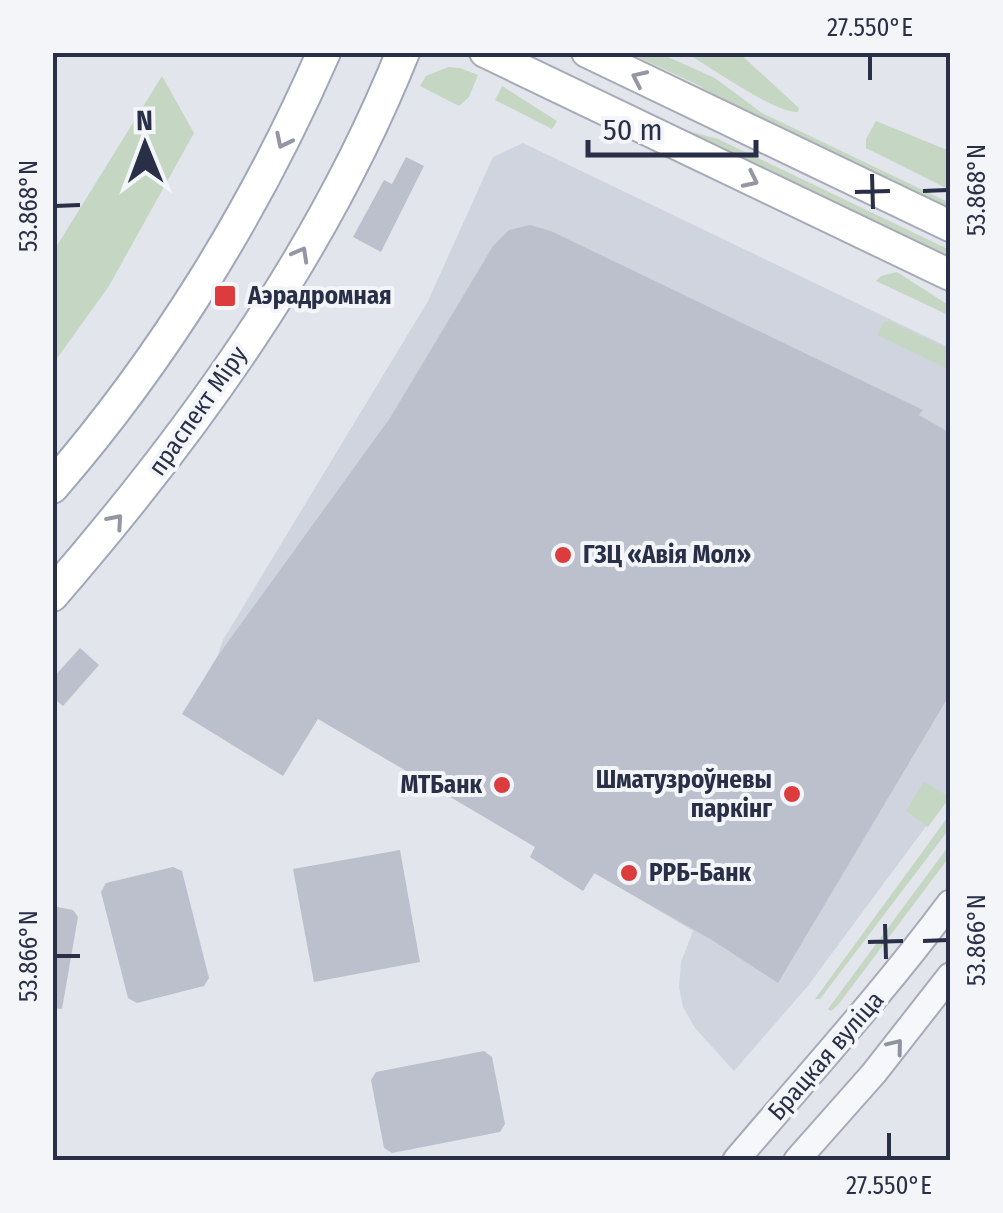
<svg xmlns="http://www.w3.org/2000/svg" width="1003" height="1213" font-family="'Fira Sans Condensed',sans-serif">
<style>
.built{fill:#d0d4df}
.green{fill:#c5d7c3}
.building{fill:#bcc0cd}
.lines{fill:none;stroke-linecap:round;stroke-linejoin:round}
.tertiary-casing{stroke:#a7abb7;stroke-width:29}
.secondary-casing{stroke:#a7abb7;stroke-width:34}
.primary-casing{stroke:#a0a7b9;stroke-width:36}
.tertiary{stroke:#f6f7fa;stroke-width:25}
.secondary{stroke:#fff;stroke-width:30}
.primary{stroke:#fff;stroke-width:32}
.oneway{stroke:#9497a3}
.oneway2{stroke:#8f93a0}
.ticks{fill:none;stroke:#282f47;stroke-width:4}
.poi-dot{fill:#dd3c3e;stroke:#f3f5f9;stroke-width:4}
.labels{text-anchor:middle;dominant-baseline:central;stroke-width:8;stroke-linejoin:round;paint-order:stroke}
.poi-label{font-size:25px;font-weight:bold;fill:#282f47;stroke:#f3f5f9;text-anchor:start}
.street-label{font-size:25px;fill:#282f47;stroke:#f3f5f9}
.neatline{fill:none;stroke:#282f47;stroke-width:4}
.ticks-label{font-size:25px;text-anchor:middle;fill:#282f47}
</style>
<rect width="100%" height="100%" fill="#e3e5ec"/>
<polygon class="built" points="523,143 950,348 950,794 807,987 734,1071 695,1028 683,1007 679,987 681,962 693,931 595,873 583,891 530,857 535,847 217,657 223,640 428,301 493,157"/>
<g class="green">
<polygon points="629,53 659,53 715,78 762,113 950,203 950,216 754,122 698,85"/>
<path d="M686,53H739L799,108L798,112C776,114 709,66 686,53Z"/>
<polygon points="448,67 460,68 478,75 469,97 459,106 420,86 426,76"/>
<polygon points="162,76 194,133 109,286 53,364 53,252"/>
<polygon points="502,86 557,121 552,129 495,100"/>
<polygon points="876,121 950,151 950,190 866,148 866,139"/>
<polygon points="662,124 718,139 950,250 950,264"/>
<polygon points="897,272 950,306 950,316 876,281 881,276"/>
<polygon points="889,321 950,350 950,370 877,335 884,322"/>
<polygon points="924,782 950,797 928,827 906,811"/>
<polygon points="950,814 950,828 820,999 815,999"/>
<polygon points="950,844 950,856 838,1005 831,1011 828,1009"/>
</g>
<g class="building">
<polygon points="406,157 424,166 381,252 353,237 384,180 392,184"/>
<polygon points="530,225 551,231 923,410 919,415 950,433 950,694 778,983 712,940 594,873 583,891 530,857 535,847 318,719 283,776 182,714 217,657 390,418 493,246 509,230"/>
<polygon points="80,648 99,665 63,706 52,697 52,679"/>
<polygon points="400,850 420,962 314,982 293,869"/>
<polygon points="173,867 182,871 209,978 204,986 137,1003 128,998 101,892 106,883"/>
<polygon points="52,906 73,910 78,917 62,1009 52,1008"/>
<polygon points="484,1051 492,1057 505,1124 500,1132 392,1153 384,1148 371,1080 376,1072"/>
</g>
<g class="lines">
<defs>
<g id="tertiary">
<path d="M736,1160C809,1074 883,993 950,903"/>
<polyline points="797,1160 874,1073 950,976"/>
</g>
<g id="secondary">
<polyline points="485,52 950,275"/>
<polyline points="587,52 950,226"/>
</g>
<g id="primary">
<path d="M52,487C164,358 256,208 324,52"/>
<path d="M52,595C193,432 322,254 403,52"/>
</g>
</defs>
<use href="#tertiary" class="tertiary-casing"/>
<use href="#secondary" class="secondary-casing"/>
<use href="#primary" class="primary-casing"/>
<use href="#tertiary" class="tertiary"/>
<use href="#secondary" class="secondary"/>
<use href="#primary" class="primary"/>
</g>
<defs><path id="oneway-chevron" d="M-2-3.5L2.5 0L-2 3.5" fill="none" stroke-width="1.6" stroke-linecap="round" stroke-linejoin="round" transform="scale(2.5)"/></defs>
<g class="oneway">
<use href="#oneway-chevron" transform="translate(639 78) rotate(-155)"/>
<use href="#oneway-chevron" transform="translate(283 141) rotate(116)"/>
<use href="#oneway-chevron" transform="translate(751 180) rotate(26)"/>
<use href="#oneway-chevron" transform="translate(301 254) rotate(-61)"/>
<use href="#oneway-chevron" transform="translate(116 521) rotate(-49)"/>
</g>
<use class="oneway2" href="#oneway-chevron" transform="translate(896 1046) rotate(-51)"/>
<path class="ticks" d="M870,55V80M872,174L873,209M923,191L948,190M855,192L890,191M55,206L80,205M885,924L886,959M923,941L948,940M868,942L903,941M55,956H80M889,1133V1158"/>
<g class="poi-dot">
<rect x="213" y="284" width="24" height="24" rx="5"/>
<circle cx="563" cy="555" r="10"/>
<circle cx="502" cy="785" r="10"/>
<circle cx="792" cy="794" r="10"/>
<circle cx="629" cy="873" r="10"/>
</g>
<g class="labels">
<g class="poi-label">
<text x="248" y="296">Аэрадромная</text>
<text x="583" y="555">ГЗЦ «Авія Мол»</text>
<text x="772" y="780" text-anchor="end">Шматузроўневы<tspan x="772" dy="29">паркінг</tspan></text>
<text x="482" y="785" text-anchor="end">МТБанк</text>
<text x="649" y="873">РРБ-Банк</text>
</g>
<g class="street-label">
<text transform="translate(198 411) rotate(-55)">праспект Міру</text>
<text transform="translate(826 1056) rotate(-49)">Брацкая вуліца</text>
</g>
</g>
<rect width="1003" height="1213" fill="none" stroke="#f3f5f9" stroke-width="110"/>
<g transform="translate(145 145) rotate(359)" stroke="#f3f5f9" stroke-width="8" paint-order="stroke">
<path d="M0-8L18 38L0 25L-18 38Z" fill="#282f47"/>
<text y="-15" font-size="28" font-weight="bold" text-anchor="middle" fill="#282f47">N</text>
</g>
<path d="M588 140v15h168v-15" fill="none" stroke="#282f47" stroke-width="5"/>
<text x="603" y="140" font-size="30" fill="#282f47" stroke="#f3f5f9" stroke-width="8" paint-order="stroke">50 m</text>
<rect x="55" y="55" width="893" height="1103" class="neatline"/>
<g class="ticks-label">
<text x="870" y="36">27.550°E</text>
<text transform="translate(976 190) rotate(-90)" y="9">53.868°N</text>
<text transform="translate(28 206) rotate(-90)" y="9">53.868°N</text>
<text transform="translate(976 940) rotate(-90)" y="9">53.866°N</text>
<text transform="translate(28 956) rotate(-90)" y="9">53.866°N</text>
<text x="889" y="1194">27.550°E</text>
</g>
</svg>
